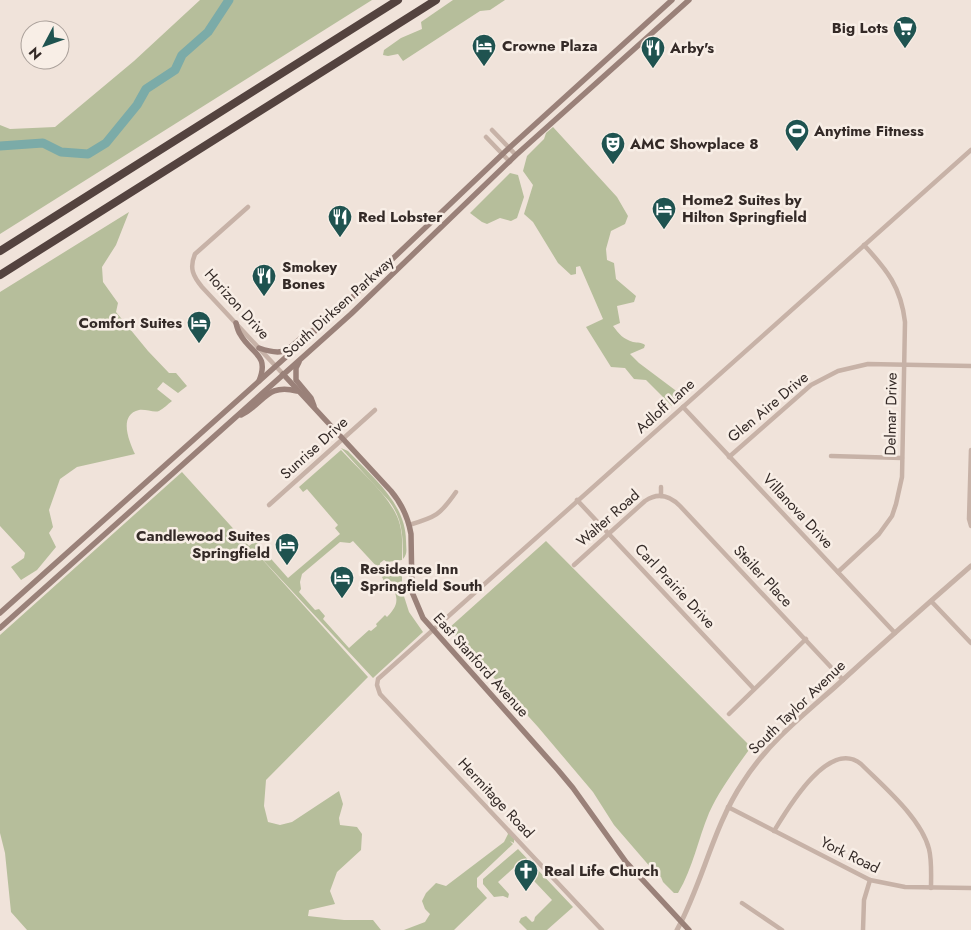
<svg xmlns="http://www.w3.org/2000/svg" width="971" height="930" font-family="Jost,sans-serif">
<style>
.green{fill:#b6be9b}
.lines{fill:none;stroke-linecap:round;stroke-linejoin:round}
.river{stroke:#7baba8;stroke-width:9}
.minor{stroke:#c7b2a7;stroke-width:4.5}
.tertiary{stroke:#c7b2a7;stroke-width:5}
.secondary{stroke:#9a8179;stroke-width:5.5}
.motorway{stroke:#54433f;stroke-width:8}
.labels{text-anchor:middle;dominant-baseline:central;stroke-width:5;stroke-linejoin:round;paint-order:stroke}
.poi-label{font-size:15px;font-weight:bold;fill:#342a27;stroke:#f8eee6;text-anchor:start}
.street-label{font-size:15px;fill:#342a27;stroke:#f8eee6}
</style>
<rect width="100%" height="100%" fill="#f0e3da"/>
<g class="green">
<polygon points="200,0 372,0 0,234 0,125 10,129 55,127 134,61"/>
<polygon points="453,0 505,0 490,10 480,11 403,61 398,54 388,56 383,55 384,50 401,38 422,29 421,22"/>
<path d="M553,127L617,197L628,216L625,224L611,231L606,249L607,260L614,263L616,279L636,296L634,302L617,306L620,323L613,326C619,334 623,339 633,342C638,343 641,342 645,345L644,348L630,354L639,363L683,396L672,406L646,380L634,379L625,368L611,367L586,327L603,319L580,266L576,267V274L571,275L558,263L533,222L524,214L533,185L523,171L527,156L544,139L546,133Z"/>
<polygon points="510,173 518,175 524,197 517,218 511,221 500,218 487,224 482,222 470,213"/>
<path d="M129,212L116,245L102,267L103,282L118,303L116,312L148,351L169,373H176L187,386L178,393L163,382L157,389L172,401C168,404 163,409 159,411C154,413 146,409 139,410C118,415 129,441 135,454L77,467L60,479L49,510L53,527L49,533L56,547L37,570L21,580L11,567L24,558L25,553L0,526V292Z"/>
<path d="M341,448L348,451C372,477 406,503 406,541C406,548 408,554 403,559C403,538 403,519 389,501Z"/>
<path d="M341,450C359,470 394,499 400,525C403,537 402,548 402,560L387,562L384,560L380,563V567L379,569L353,541L350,543L340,542L302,574L300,582L301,589L299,592L315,610L319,609L325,616L323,619L349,648L369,630L371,631L377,626L376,624L385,615L387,617C394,610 399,603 395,593L398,590H402L409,612L423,632L373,678L251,547L368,677L266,780L264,806L268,822L280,825L292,822L339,791L343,804L339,818L340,825L357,827L362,834L361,850L337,872L330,891L335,904L309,910L308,916L344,920H373L381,930H27L11,912L5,853L0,833V635L182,472L249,546L258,539L259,541L257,543L288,578L340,534L335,528L338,525L307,489L303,492L299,487Z"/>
<path d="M546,541L751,747C736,768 720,789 709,813C698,839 693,868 678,893H674L663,882L661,877L658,876L614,825L593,792L538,727L449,628Z"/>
<polygon points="398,568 402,569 402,589 397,589 389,580 384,581 382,577 389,569"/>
<polygon points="505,828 514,839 514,843 510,841 513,844 477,878 477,887 487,898 454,930 404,930 425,922 430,914 425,909 422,901 426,893 436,883 446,886 504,842 508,834"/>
<polygon points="518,849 573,907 547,930 527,930 519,922 521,918 526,916 532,922 534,921 535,917 552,900 518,864 498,882 509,894 508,898 503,896 494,897 483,884 483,879"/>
</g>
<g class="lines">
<polyline class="river" points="0,146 43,143 61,152 88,154 106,143 137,105 146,89 175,70 182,55 208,32 229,0"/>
<g class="minor">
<polyline points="492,130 516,155"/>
<polyline points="486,137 510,162"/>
<path d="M248,207L195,254C189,268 193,276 202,287L283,374"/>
<polyline points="683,407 895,633"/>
<polyline points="971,450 969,519 971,526"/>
<polyline points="831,456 902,458"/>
<polyline points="729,457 811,385 838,371 868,364 971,366"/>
<polyline points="661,487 661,496"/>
<polyline points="577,500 754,689"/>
<polyline points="269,505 375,410"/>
<path d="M409,525C436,517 440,515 456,492"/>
<path d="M574,565L645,501C658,492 670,496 680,506L843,680"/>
<path d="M838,572L879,534L892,516L896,504L902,477L905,322C901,287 887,270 864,245"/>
<polyline points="931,601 971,643"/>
<polyline points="729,714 806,639"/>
<polyline points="728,807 870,880 905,887 971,888"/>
<path d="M774,831C788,808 829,738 861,764C883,786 921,818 929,849C932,861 931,875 931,888"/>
<polyline points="742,903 782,930"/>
<polyline points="602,930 380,694 377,685 378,679 971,150"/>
<polyline points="863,930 864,900 870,880"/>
</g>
<path class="tertiary" d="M677,930C703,882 713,827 743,782C767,744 802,716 835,687C880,646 925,606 971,566"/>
<g class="secondary">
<path d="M236,323C237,327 238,331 240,334C251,354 270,354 259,381"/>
<path d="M259,348C293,360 288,342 314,330"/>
<polyline points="299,362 296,368 296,380 311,398 314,406"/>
<path d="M283,374L391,491C402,504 408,517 411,534L412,592L423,618L558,770L573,788L626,862L689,930"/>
<path d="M241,415C265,403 266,383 297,391"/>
<polyline points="0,613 343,306 509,148 672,0"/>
<polyline points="0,628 351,314 516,155 689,0"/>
</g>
<g class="motorway">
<polyline points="0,251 398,0"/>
<polyline points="0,275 436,0"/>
</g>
</g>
<defs>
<symbol id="supermarket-pin" viewBox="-11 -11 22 30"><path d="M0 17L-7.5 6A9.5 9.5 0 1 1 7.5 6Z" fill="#1f5350" stroke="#f8eee6"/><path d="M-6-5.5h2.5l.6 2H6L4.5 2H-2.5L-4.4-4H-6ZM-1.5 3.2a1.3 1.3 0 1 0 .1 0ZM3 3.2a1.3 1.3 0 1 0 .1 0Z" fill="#fff"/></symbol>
<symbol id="hotel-pin" viewBox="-11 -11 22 30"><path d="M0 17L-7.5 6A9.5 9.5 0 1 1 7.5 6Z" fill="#1f5350" stroke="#f8eee6"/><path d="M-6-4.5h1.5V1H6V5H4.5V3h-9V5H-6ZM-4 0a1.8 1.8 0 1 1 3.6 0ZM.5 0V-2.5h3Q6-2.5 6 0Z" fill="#fff"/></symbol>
<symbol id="restaurant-pin" viewBox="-11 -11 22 30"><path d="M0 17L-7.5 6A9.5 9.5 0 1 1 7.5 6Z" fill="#1f5350" stroke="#f8eee6"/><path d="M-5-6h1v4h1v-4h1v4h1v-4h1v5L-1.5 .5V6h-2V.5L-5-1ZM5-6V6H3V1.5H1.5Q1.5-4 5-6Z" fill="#fff"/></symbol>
<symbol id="stadium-pin" viewBox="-11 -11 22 30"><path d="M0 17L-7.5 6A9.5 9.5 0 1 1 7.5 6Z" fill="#1f5350" stroke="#f8eee6"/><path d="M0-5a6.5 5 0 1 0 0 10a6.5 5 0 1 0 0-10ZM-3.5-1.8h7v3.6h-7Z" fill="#fff"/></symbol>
<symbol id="theatre-pin" viewBox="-11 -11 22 30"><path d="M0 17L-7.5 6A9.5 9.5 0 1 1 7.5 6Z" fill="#1f5350" stroke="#f8eee6"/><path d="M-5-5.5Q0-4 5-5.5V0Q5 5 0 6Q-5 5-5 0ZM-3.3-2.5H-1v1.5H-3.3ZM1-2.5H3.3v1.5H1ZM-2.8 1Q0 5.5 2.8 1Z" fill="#fff"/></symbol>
<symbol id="church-pin" viewBox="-11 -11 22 30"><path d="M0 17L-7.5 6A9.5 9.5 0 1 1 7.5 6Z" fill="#1f5350" stroke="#f8eee6"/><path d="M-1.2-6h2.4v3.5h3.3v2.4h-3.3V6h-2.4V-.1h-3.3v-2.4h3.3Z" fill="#fff"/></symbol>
</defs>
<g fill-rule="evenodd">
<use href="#supermarket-pin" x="891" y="14" width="28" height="38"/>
<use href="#hotel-pin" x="470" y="32" width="28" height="38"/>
<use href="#restaurant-pin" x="639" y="34" width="28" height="38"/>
<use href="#stadium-pin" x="783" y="117" width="28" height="38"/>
<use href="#theatre-pin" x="599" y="130" width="28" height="38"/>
<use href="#hotel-pin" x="650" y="195" width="28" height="38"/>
<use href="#restaurant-pin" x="326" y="203" width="28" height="38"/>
<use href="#restaurant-pin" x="250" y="262" width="28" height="38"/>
<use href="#hotel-pin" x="185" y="309" width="28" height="38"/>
<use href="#hotel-pin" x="273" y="531" width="28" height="38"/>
<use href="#hotel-pin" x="328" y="564" width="28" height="38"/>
<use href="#church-pin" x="512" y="857" width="28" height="38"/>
</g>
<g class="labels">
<g class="poi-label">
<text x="888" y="28" text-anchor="end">Big Lots</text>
<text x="502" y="46">Crowne Plaza</text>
<text x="670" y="48">Arby's</text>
<text x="814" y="131">Anytime Fitness</text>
<text x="630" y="144">AMC Showplace 8</text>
<text x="682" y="200">Home2 Suites by<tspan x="682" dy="17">Hilton Springfield</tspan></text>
<text x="358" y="217">Red Lobster</text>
<text x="282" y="267">Smokey<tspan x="282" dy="17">Bones</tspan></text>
<text x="182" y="323" text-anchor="end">Comfort Suites</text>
<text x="270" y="536" text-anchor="end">Candlewood Suites<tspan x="270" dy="17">Springfield</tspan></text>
<text x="360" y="569">Residence Inn<tspan x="360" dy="17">Springfield South</tspan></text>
<text x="544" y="871">Real Life Church</text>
</g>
<g class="street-label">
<text transform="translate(237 304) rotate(48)">Horizon Drive</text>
<text transform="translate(338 307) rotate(-42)">South Dirksen Parkway</text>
<text transform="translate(665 406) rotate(-42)">Adloff Lane</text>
<text transform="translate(768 407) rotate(-40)">Glen Aire Drive</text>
<text transform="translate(891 414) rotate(-89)">Delmar Drive</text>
<text transform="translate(314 448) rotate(-42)">Sunrise Drive</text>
<text transform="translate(798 511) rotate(47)">Villanova Drive</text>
<text transform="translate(608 518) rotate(-41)">Walter Road</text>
<text transform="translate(763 576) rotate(47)">Steiler Place</text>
<text transform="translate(675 586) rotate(47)">Carl Prairie Drive</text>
<text transform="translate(481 665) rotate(48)">East Stanford Avenue</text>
<text transform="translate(797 707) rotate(-44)">South Taylor Avenue</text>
<text transform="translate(496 798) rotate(47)">Hermitage Road</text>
<text transform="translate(850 855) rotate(26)">York Road</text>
</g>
</g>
<g transform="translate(45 45) rotate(229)"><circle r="24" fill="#f8eee6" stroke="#aaa09a"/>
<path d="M0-4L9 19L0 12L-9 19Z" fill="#1f5350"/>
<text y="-8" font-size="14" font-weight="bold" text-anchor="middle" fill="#342a27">N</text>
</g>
</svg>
